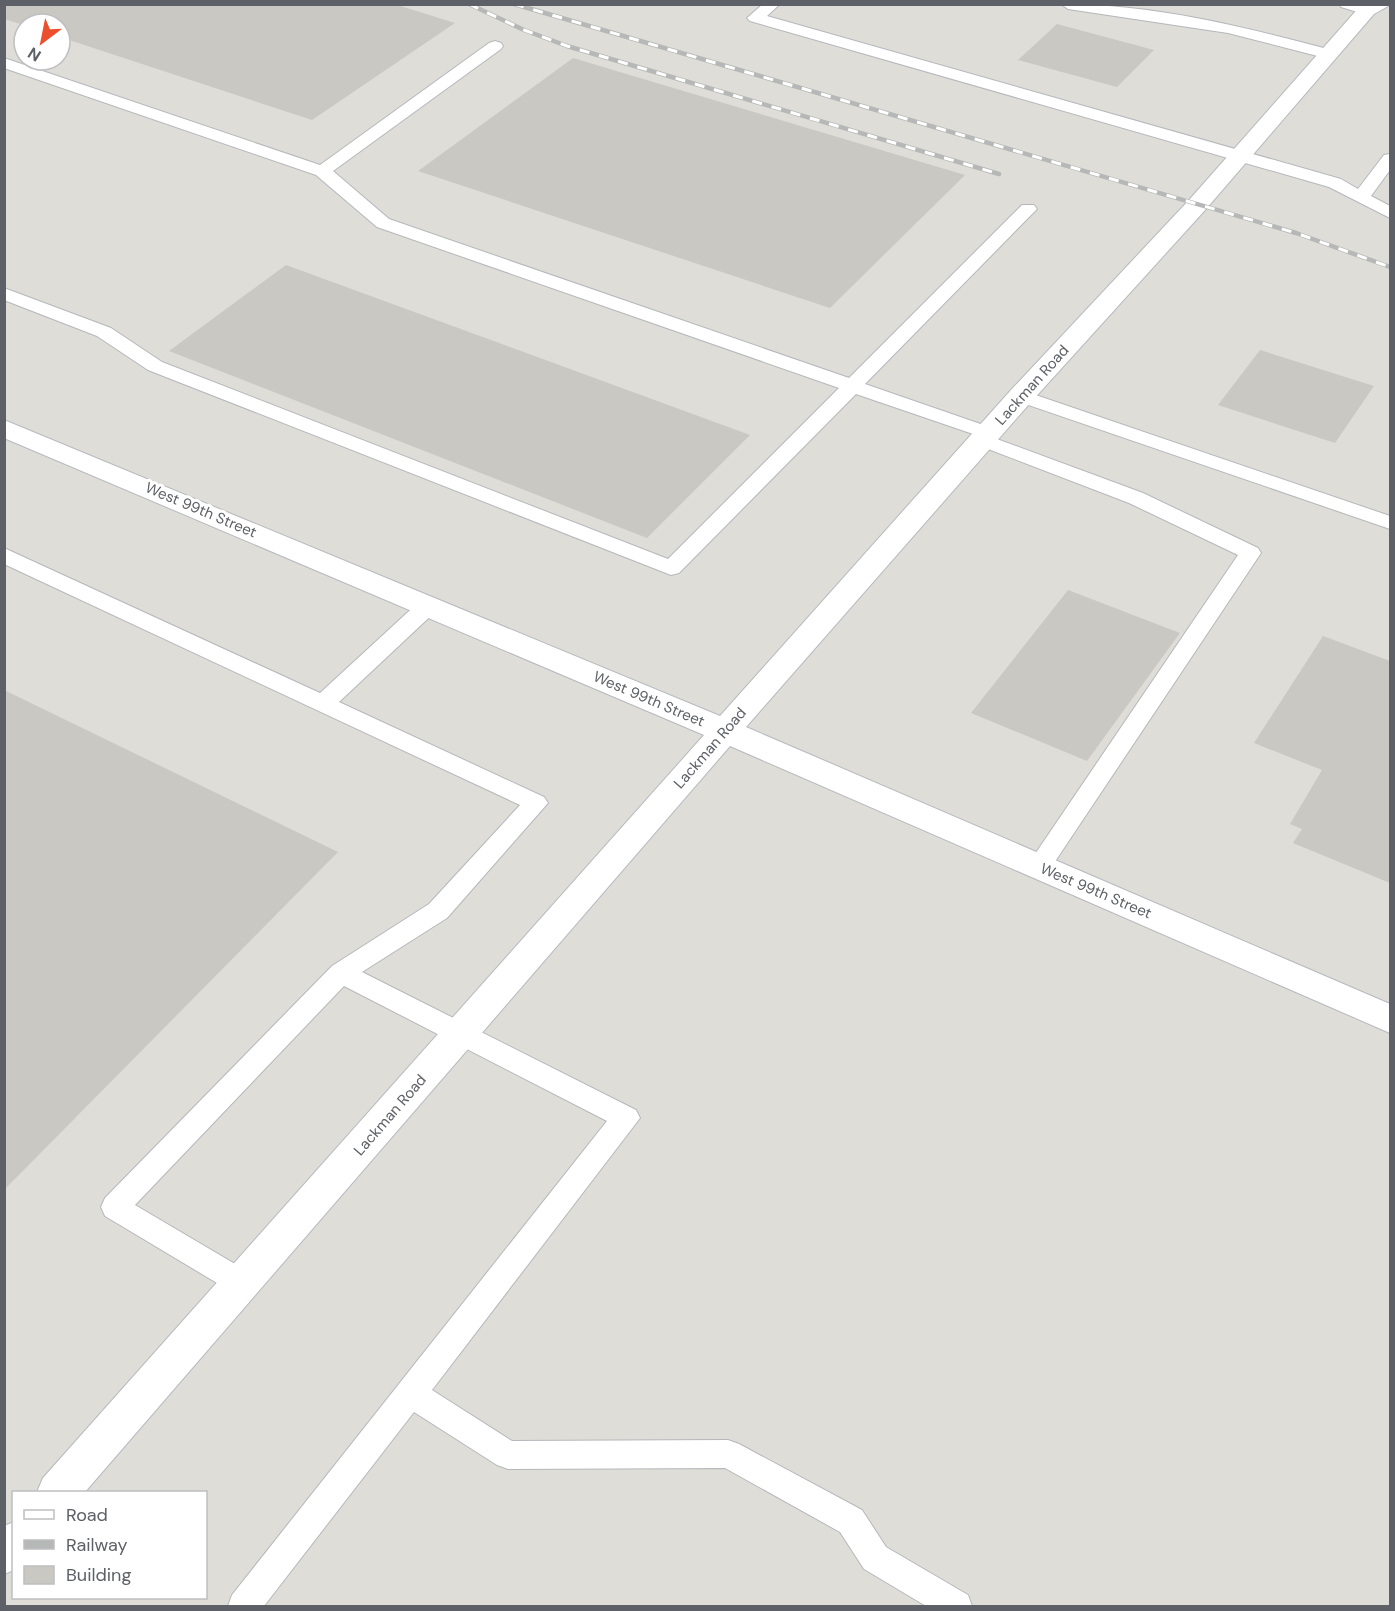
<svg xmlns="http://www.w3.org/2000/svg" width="1395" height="1611" font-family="'DM Sans',sans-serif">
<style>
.industrial{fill:#deddd7;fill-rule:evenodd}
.building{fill:#cac8c2}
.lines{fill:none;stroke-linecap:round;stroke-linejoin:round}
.lane-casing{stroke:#b5b7bc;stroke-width:2}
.secondary-casing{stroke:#b6b9bf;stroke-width:2}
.lane{fill:#fff;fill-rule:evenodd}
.secondary{fill:#fff;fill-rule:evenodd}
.rail-casing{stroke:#b6b7b7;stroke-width:4.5}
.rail{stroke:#fff;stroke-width:3;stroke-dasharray:10;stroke-linecap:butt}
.labels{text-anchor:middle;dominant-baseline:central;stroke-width:6;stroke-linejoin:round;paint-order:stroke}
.street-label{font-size:15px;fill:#5d6066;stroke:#fff}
</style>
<rect width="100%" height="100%" fill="#efeee5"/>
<path class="industrial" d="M5,5H1390V1606H5ZM24,24H60V60H24ZM14,1492H206V1598H14Z"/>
<g class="building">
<polygon points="4,4 394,4 455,23 312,120 60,37 60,24 24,25 4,19"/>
<polygon points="1057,24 1154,50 1117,87 1018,60"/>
<polygon points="573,58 965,175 830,308 418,171"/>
<polygon points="286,265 750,435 647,538 169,351"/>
<polygon points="1260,350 1374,386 1335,443 1218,405"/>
<polygon points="1068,590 1180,633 1087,761 971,713"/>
<polygon points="1323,636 1390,661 1390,883 1293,843 1302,829 1290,824 1322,770 1254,743"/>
<polygon points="4,690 338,852 4,1190"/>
</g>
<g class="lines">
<defs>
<g id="lane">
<polygon points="763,4 780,4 767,16 1341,179 1358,189 1384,155 1390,154 1390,170 1371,196 1390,206 1390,218 1329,187 750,21 747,18"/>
<path d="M1061,4C1154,4 1245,27 1335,51L1337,54L1329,59L1228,33L1068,9Z"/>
<polygon points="1339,4 1365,4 1375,10 1367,15 1341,7"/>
<polygon points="495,41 501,43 503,46 501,49 333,171 389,219 849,378 1022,205 1034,205 1037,209 865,384 995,429 998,433 994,438 1143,493 1258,548 1261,553 1048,872 1039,875 1030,872 1027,866 1238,555 1129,503 975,444 972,440 976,435 856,394 679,573 671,575 148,370 97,336 4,300 4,288 111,328 162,362 668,559 839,388 377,227 316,175 4,68 4,58 320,165 489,43"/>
<polygon points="1021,390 1390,516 1390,529 1014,400 1011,396 1014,392"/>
<polygon points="4,548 320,693 420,601 428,599 436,601 439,606 436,611 339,702 544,797 548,803 447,918 362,972 636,1110 640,1118 432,1390 512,1441 728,1440 739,1444 862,1510 886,1547 968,1595 972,1606 926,1606 864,1569 840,1532 725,1468 508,1469 497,1465 414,1412 264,1606 228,1606 232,1595 607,1121 344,986 135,1205 252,1274 257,1283 252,1292 242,1296 232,1292 105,1216 101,1207 105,1198 332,966 429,904 520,805 4,564"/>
</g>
<g id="secondary">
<polygon points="1362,4 1390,5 1374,14 1206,209 1031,402 746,727 1390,1004 1390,1033 730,746 85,1492 37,1492 43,1478 704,735 4,438 4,420 720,716 1011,390 1190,199"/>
<polygon points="14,1522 14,1570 4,1574 4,1526"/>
</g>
</defs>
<use href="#lane" class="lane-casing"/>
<use href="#secondary" class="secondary-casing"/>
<use href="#lane" class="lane"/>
<use href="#secondary" class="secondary"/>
<defs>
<g id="rail">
<polyline points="469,4 524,30 567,46 999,174"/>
<polyline points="514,4 1296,233 1390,267"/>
</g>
</defs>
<use href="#rail" class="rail-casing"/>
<use href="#rail" class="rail"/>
</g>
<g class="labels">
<g class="street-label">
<text transform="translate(1032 385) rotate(-48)">Lackman Road</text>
<text transform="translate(201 510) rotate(23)">West 99th Street</text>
<text transform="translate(649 699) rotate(23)">West 99th Street</text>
<text transform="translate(710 748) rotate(-49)">Lackman Road</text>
<text transform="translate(1096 891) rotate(23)">West 99th Street</text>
<text transform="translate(390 1115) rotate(-49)">Lackman Road</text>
</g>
</g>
<rect width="1395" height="1611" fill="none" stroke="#5d6066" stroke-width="12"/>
<rect x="12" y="1491" width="195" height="108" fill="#ffffff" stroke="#bebfc2" stroke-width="1.5"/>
<rect x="24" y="1510" width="30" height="9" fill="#ffffff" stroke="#bebfc2" stroke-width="1.5"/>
<text x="66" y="1521" font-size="18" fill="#5d6066">Road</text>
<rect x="24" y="1540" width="30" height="9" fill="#b6b7b7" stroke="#bebfc2" stroke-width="1.5"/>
<text x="66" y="1551" font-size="18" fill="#5d6066">Railway</text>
<rect x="24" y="1566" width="30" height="18" fill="#cac8c2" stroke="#bebfc2" stroke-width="1.5"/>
<text x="66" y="1581" font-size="18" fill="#5d6066">Building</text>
<g transform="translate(42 42) rotate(212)"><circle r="28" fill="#ffffff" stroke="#bebfc2" stroke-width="1.5"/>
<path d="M0-4.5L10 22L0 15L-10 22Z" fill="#ec4f2e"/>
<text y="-9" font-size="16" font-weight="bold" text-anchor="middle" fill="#5d6066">N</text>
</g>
</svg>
